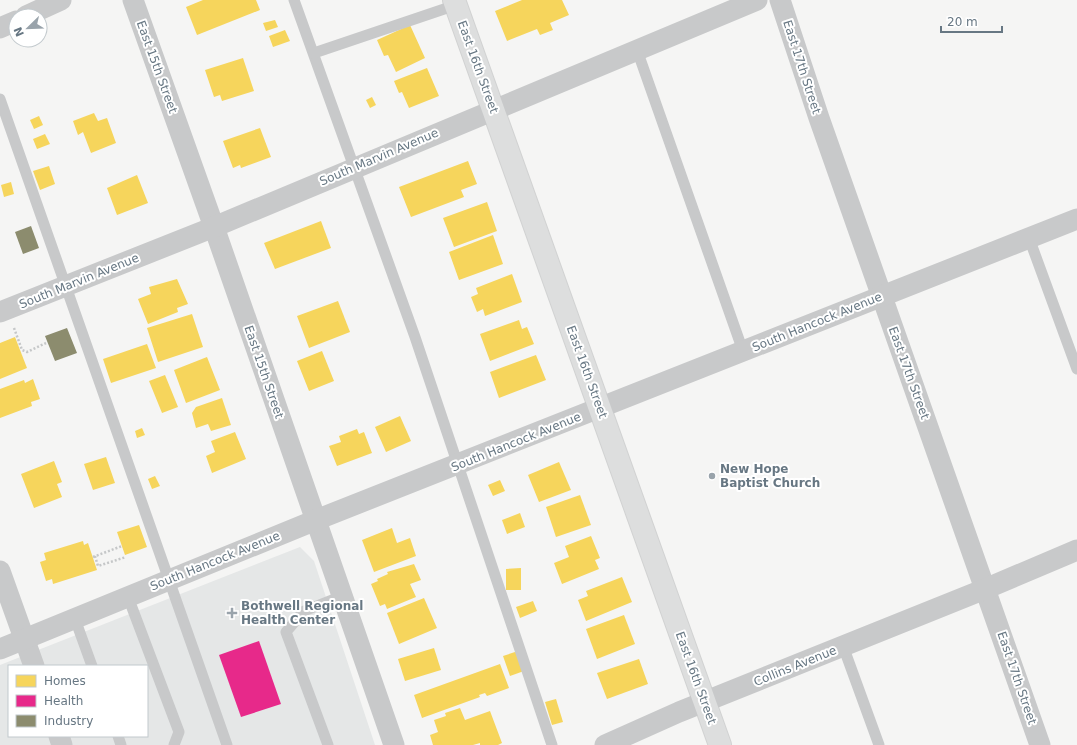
<svg xmlns="http://www.w3.org/2000/svg" width="1077" height="745" font-family="'DejaVu Sans',sans-serif">
<style>
.built{fill:#e5e7e7;fill-rule:evenodd}
.homes{fill:#f6d55c}
.health{fill:#e7298a}
.industry{fill:#8c8c6e}
.lines{fill:none;stroke-linecap:round;stroke-linejoin:round}
.secondary-casing{stroke:#d1d2d2;stroke-width:24}
.path{stroke:#c5c7c8;stroke-width:2.5;stroke-dasharray:2 2;stroke-linecap:butt}
.lane{stroke:#c8c9ca;stroke-width:11}
.street{stroke:#c8c9ca;stroke-width:21}
.secondary{stroke:#dddede;stroke-width:22}
.poi-dot{fill:#99a3ab;stroke:#fff;stroke-width:1.5}
.labels{text-anchor:middle;dominant-baseline:central;stroke-width:4;stroke-linejoin:round;paint-order:stroke}
.street-label{font-size:12px;fill:#677783;stroke:#fff}
.poi-label{font-size:12px;font-weight:bold;fill:#677783;stroke:#fff;text-anchor:start}
</style>
<rect width="100%" height="100%" fill="#f5f5f4"/>
<path class="built" d="M300,547L314,561L375,745H0V665ZM9,666H147V736H9Z"/>
<g class="homes">
<polygon points="203,0 256,0 260,10 197,35 186,7"/>
<polygon points="522,0 562,0 569,15 550,23 553,30 540,35 537,29 507,41 495,11"/>
<polygon points="275,20 278,27 266,31 263,23"/>
<polygon points="410,25 425,58 396,72 388,55 384,56 377,40"/>
<polygon points="285,30 290,41 273,47 269,36"/>
<polygon points="243,58 254,91 222,101 220,95 214,97 205,70"/>
<polygon points="427,68 439,96 409,108 402,92 399,93 394,81"/>
<polygon points="372,97 376,105 370,108 366,100"/>
<polygon points="94,113 98,121 107,118 116,143 91,153 83,132 78,135 73,121"/>
<polygon points="39,116 43,125 34,129 30,120"/>
<polygon points="260,128 271,157 241,168 240,165 233,168 223,141"/>
<polygon points="45,134 50,144 37,149 33,139"/>
<polygon points="468,161 477,184 461,190 464,197 411,217 399,187"/>
<polygon points="49,166 55,184 40,190 33,171"/>
<polygon points="137,175 148,203 117,215 107,188"/>
<polygon points="11,182 14,194 4,197 1,185"/>
<polygon points="487,202 497,231 454,247 443,218"/>
<polygon points="321,221 331,248 275,269 264,243"/>
<polygon points="493,235 503,264 459,280 449,252"/>
<polygon points="512,274 522,302 485,316 483,309 477,312 471,297 478,294 476,288"/>
<polygon points="177,279 188,304 177,308 178,312 148,324 138,299 151,294 149,287"/>
<polygon points="338,301 350,332 309,348 297,316"/>
<polygon points="192,314 203,347 158,362 147,328"/>
<polygon points="519,320 522,329 527,327 534,344 490,361 480,334"/>
<polygon points="15,337 27,368 0,379 0,343"/>
<polygon points="147,344 156,368 111,383 103,359"/>
<polygon points="322,351 334,381 309,391 297,361"/>
<polygon points="536,355 546,380 499,398 490,372"/>
<polygon points="207,357 220,390 186,403 174,370"/>
<polygon points="165,375 178,407 162,413 149,381"/>
<polygon points="33,379 40,399 31,402 32,406 0,418 0,389 24,380 25,383"/>
<polygon points="222,398 231,425 211,431 208,424 196,428 192,413 196,407"/>
<polygon points="400,416 411,441 386,452 375,427"/>
<polygon points="142,428 145,435 137,438 135,431"/>
<polygon points="357,429 359,434 364,432 372,453 337,466 329,446 341,442 339,436"/>
<polygon points="235,432 246,459 212,473 206,456 215,452 211,441"/>
<polygon points="106,457 115,483 93,490 84,464"/>
<polygon points="54,461 62,482 57,484 62,497 34,508 21,474"/>
<polygon points="559,462 571,490 539,502 528,475"/>
<polygon points="155,476 160,486 152,489 148,479"/>
<polygon points="500,480 505,491 493,496 488,485"/>
<polygon points="580,495 591,525 556,537 546,507"/>
<polygon points="520,513 525,527 507,534 502,520"/>
<polygon points="139,525 147,547 125,555 117,532"/>
<polygon points="392,528 397,543 410,538 416,556 374,572 362,540"/>
<polygon points="591,536 600,558 595,560 599,569 562,584 554,563 569,557 565,546"/>
<polygon points="83,541 84,545 88,543 97,570 53,584 52,579 46,581 40,562 46,560 44,553"/>
<polygon points="414,564 421,580 410,584 416,597 387,609 385,604 380,606 371,584 378,581 377,579 388,574 387,572"/>
<polygon points="521,568 521,590 506,590 506,569"/>
<polygon points="622,577 632,602 586,621 578,600 588,596 586,591"/>
<polygon points="424,598 437,628 399,644 387,613"/>
<polygon points="533,601 537,611 520,618 516,607"/>
<polygon points="624,615 635,644 597,659 586,629"/>
<polygon points="434,648 441,670 405,681 398,659"/>
<polygon points="518,651 524,671 510,676 503,656"/>
<polygon points="639,659 648,684 607,699 597,673"/>
<polygon points="500,664 509,688 487,696 485,693 479,695 480,697 422,718 414,695"/>
<polygon points="556,699 563,722 552,725 545,702"/>
<polygon points="460,708 465,720 490,711 502,743 498,745 480,745 480,743 473,745 433,745 430,735 438,732 434,720 446,716 445,713"/>
</g>
<polygon class="health" points="259,641 281,704 241,717 219,655"/>
<g class="industry">
<polygon points="31,226 39,248 23,254 15,232"/>
<polygon points="67,328 77,353 55,361 45,336"/>
</g>
<g class="lines">
<defs>
<polyline id="secondary" points="454,0 720,745"/>
</defs>
<use href="#secondary" class="secondary-casing"/>
<g class="path">
<polyline points="14,328 22,350 27,352 46,343"/>
<polyline points="95,556 98,566 126,557"/>
<polyline points="93,557 122,546"/>
</g>
<g class="lane">
<polyline points="294,0 415,337 552,745"/>
<polyline points="637,50 743,351"/>
<polyline points="314,53 456,5"/>
<polyline points="0,99 227,745"/>
<polyline points="1029,238 1077,369"/>
<polyline points="128,597 179,732 174,745"/>
<polyline points="75,619 92,666"/>
<polyline points="843,646 879,745"/>
<polyline points="118,736 121,745"/>
<polyline points="328,745 286,632 304,611 342,596"/>
</g>
<g class="street">
<polyline points="133,0 214,227 394,745"/>
<polyline points="780,0 819,118 1040,745"/>
<polyline points="26,16 61,0"/>
<polyline points="0,28 16,21"/>
<polyline points="0,312 214,227 757,0"/>
<polyline points="0,571 34,666"/>
<polyline points="0,649 316,520 1077,219"/>
<polyline points="59,736 62,745"/>
<polyline points="605,745 679,712 985,589 1077,550"/>
</g>
<use href="#secondary" class="secondary"/>
</g>
<g class="poi-dot">
<circle cx="712" cy="476" r="4"/>
<path d="M230 607h4v4h4v4h-4v4h-4v-4h-4v-4h4z"/>
</g>
<g class="labels">
<g class="street-label">
<text transform="translate(157 67) rotate(70)">East 15th Street</text>
<text transform="translate(478 67) rotate(70)">East 16th Street</text>
<text transform="translate(802 67) rotate(72)">East 17th Street</text>
<text transform="translate(379 157) rotate(-23)">South Marvin Avenue</text>
<text transform="translate(79 281) rotate(-22)">South Marvin Avenue</text>
<text transform="translate(817 322) rotate(-22)">South Hancock Avenue</text>
<text transform="translate(264 372) rotate(71)">East 15th Street</text>
<text transform="translate(587 372) rotate(70)">East 16th Street</text>
<text transform="translate(909 373) rotate(70)">East 17th Street</text>
<text transform="translate(516 442) rotate(-22)">South Hancock Avenue</text>
<text transform="translate(215 561) rotate(-22)">South Hancock Avenue</text>
<text transform="translate(795 666) rotate(-22)">Collins Avenue</text>
<text transform="translate(696 678) rotate(70)">East 16th Street</text>
<text transform="translate(1017 678) rotate(71)">East 17th Street</text>
</g>
<g class="poi-label">
<text x="720" y="469">New Hope<tspan x="720" dy="14">Baptist Church</tspan></text>
<text x="241" y="606">Bothwell Regional<tspan x="241" dy="14">Health Center</tspan></text>
</g>
</g>
<rect x="8" y="665" width="140" height="72" fill="#ffffff" stroke="#c2c9cd"/>
<rect x="16" y="675" width="20" height="12" fill="#f6d55c" stroke="#c2c9cd"/>
<text x="44" y="685" font-size="12" fill="#677783">Homes</text>
<rect x="16" y="695" width="20" height="12" fill="#e7298a" stroke="#c2c9cd"/>
<text x="44" y="705" font-size="12" fill="#677783">Health</text>
<rect x="16" y="715" width="20" height="12" fill="#8c8c6e" stroke="#c2c9cd"/>
<text x="44" y="725" font-size="12" fill="#677783">Industry</text>
<g transform="translate(28 28) rotate(247)"><circle r="19" fill="#ffffff" stroke="#c2c9cd"/>
<path d="M0-3L7 15L0 10L-7 15Z" fill="#99a3ab"/>
<text y="-6" font-size="11" font-weight="bold" text-anchor="middle" fill="#677783">N</text>
</g>
<path d="M941 26v6h61v-6" fill="none" stroke="#677783" stroke-width="2"/>
<text x="947" y="26" font-size="12" fill="#677783" stroke="#ffffff" stroke-width="3" paint-order="stroke">20 m</text>
</svg>
